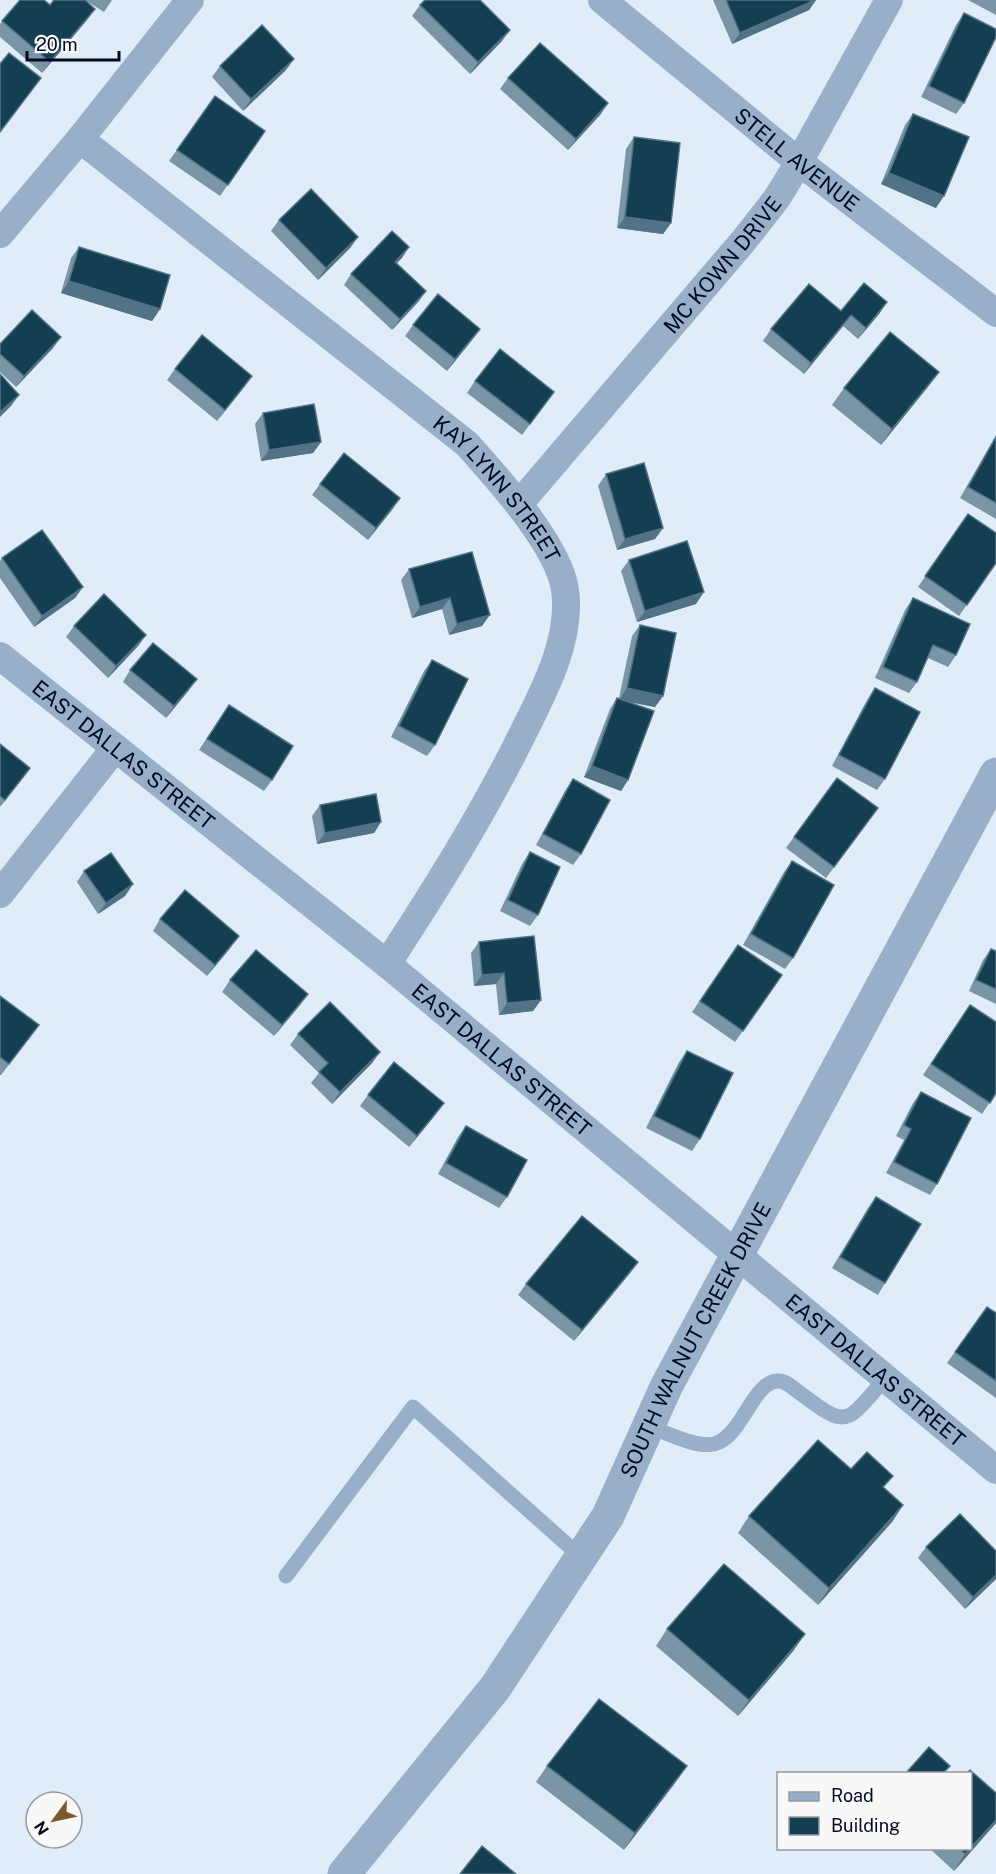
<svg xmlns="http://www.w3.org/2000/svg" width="996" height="1874" font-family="'Public Sans',sans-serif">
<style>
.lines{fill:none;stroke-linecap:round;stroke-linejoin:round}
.service{stroke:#97afc9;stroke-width:15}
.minor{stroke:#97afc9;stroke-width:28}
.tertiary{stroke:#97afc9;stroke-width:33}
.wall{fill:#7a96a6}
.shaded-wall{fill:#527385}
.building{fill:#143f53;stroke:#527385;stroke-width:1.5}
.labels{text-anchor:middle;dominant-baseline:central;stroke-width:6;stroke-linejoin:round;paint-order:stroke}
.street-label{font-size:21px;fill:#000b20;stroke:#f8f8f8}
</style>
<rect width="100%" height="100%" fill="#e1ecf9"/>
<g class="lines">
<g class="service">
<path d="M648,1426C666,1432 695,1448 714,1444C742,1437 752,1383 777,1381C785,1380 790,1386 796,1390C849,1430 844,1425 885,1379"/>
<polyline points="286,1576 413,1407 581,1557"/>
</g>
<g class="minor">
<path id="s1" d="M602,0L799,162L996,313"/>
<path id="s2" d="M80,139L467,444C497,478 559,545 565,590C572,639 544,691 523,733C483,814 436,889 387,964"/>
<polyline points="0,234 80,139 190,0"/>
<path id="s3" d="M519,504L745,239L777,198L799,162L889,0"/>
<path id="s4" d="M0,656L387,964L996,1470"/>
<polyline points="0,894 115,748"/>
</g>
<path class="tertiary" id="s5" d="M344,1874L495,1688L608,1516L666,1387L996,774"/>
</g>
<g class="wall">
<polygon points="20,0 50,5 87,20 42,73 0,37 0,24"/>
<polygon points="85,0 112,0 104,12"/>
<polygon points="713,0 816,0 809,10 732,44"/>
<polygon points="968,0 996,0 996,15"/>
<polygon points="420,5 502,41 470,74 412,16"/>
<polygon points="964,13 964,103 956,114 921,97 956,25"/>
<polygon points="220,66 286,70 243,111 212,77"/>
<polygon points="508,78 608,103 600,115 568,150 500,89"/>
<polygon points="215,96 265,131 220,196 169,161"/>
<polygon points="913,114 936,208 881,184 905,125"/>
<polygon points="634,137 671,223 663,234 617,228 626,149"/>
<polygon points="279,220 358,237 350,248 318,280 271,231"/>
<polygon points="79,247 160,309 152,321 61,293 71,258"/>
<polygon points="409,247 397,263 426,291 418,302 392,330 344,285 351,274"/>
<polygon points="887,302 879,314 858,339 843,326 804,374 763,341 771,329 841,311"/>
<polygon points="413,325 472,340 447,371 405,336"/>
<polygon points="0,344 53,348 16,387 0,372"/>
<polygon points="175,369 252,376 244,387 217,421 167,380"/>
<polygon points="939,372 927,388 881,445 832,405 844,388"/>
<polygon points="475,381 554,392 522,435 467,393"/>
<polygon points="263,413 321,442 313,453 261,461 255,424"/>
<polygon points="996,435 996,519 960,498"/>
<polygon points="606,474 663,528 655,539 617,550 598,486"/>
<polygon points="320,484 400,498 368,540 312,495"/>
<polygon points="968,514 996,563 959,616 918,587"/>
<polygon points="472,552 482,626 449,635 442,609 412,618 401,580 409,569"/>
<polygon points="2,558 83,587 75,598 34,627 0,578 0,561"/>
<polygon points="629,560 696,604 637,622 621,571"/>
<polygon points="913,598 956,655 948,667 928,658 917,682 909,693 875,678 905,610"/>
<polygon points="640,625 663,696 655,707 629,702 628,780 621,791 584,777 610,709 617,698 619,698 632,636"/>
<polygon points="74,626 146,635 138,646 108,678 66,637"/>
<polygon points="432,660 435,745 427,756 391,737 424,671"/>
<polygon points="130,670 189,690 166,718 123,682"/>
<polygon points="875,688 885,779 877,790 832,766 867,700"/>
<polygon points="229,705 272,780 264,791 199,750"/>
<polygon points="0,744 30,768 0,807"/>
<polygon points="837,778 878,808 826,878 786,848"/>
<polygon points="573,779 581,854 573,865 536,845 565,791"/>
<polygon points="320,805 381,822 374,833 317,844 312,816"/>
<polygon points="530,852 538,915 530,926 500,911 522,864"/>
<polygon points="792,861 793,958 785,969 743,945 784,872"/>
<polygon points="84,871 133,884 125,896 98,914 77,882"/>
<polygon points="160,919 231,947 207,976 153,931"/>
<polygon points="479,942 541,1000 533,1011 499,1015 496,984 474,986 471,953"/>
<polygon points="738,945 782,975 735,1042 692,1012"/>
<polygon points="991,949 996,951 996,1004 969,991 983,960"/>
<polygon points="230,980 300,1005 274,1036 222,992"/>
<polygon points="0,996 31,1036 1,1075 0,1075"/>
<polygon points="970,1005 996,1093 982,1114 923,1075"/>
<polygon points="298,1034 380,1052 372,1063 332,1104 311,1083 319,1073 290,1045"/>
<polygon points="687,1051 700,1139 692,1151 646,1128 679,1062"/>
<polygon points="921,1092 937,1184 930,1195 886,1173 904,1140 896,1136 913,1103"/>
<polygon points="368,1095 436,1114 409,1147 360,1106"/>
<polygon points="466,1126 507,1197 499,1208 438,1174 458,1137"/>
<polygon points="876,1197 885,1283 878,1295 832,1268 868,1208"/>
<polygon points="638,1262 630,1273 574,1341 518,1295 526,1284"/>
<polygon points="987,1307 996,1313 996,1398 947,1363"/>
<polygon points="851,1469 885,1488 903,1505 892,1522 818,1605 738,1533 749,1516"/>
<polygon points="926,1547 996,1579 965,1609 918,1558"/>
<polygon points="667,1629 794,1650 738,1716 656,1646"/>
<polygon points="547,1766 675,1783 624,1850 536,1782"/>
<polygon points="996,1793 996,1823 954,1871 929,1848 970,1848"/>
</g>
<g class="shaded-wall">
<polygon points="815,0 816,0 809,10 732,44 740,33"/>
<polygon points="95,9 87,20 42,73 50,62"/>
<polygon points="510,30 502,41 470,74 478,62"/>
<polygon points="294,59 286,70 243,111 251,99"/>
<polygon points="608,103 600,115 568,150 576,139"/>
<polygon points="889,173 944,196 936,208 881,184"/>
<polygon points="625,217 671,223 663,234 617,228"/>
<polygon points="358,237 350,248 318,280 326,268"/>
<polygon points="409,247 402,258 387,273 395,262"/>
<polygon points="69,281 160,309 152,321 61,293"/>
<polygon points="426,291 418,302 392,330 400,319"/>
<polygon points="887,302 879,314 858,339 866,328"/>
<polygon points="851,315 843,326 804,374 811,363"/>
<polygon points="480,329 472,340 447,371 455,359"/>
<polygon points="61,337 53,348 16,387 24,376"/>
<polygon points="939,372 927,388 881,445 892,429"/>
<polygon points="252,376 244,387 217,421 225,410"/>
<polygon points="19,395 11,406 0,417 0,412"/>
<polygon points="321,442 313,453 261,461 269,450"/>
<polygon points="400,498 392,510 368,540 376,528"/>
<polygon points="663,528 655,539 617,550 625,539"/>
<polygon points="83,587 75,598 34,627 42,616"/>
<polygon points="704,592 696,604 637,622 645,611"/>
<polygon points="450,598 442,609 412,618 420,607"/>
<polygon points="490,615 482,626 449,635 457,624"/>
<polygon points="146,635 138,646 108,678 116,666"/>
<polygon points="197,679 189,690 166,718 174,706"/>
<polygon points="627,688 663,696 655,707 619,700"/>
<polygon points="592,766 628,780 621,791 584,777"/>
<polygon points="30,768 22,779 0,807 5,800"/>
<polygon points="381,822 374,833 317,844 325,833"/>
<polygon points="133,884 125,896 98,914 106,903"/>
<polygon points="239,936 231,947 207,976 215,965"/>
<polygon points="504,973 496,984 474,986 482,975"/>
<polygon points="308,994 300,1005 274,1036 282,1025"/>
<polygon points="541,1000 533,1011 499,1015 507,1003"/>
<polygon points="380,1052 372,1063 332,1104 340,1092"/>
<polygon points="444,1103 436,1114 409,1147 417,1136"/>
<polygon points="638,1262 630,1273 574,1341 582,1330"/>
<polygon points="903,1505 892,1522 818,1605 829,1588"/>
<polygon points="996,1575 996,1579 965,1609 973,1597"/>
<polygon points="805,1634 794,1650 738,1716 749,1700"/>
<polygon points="687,1766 675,1783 624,1850 635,1833"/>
<polygon points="996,1820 996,1823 954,1871 965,1854"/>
</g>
<g class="building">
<polygon points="20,0 44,0 50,5 54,0 85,0 95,9 50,62 2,21"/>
<polygon points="425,0 480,0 510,30 478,62 420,5"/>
<polygon points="726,0 815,0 740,33"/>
<polygon points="964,13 996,29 996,37 964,103 929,86"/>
<polygon points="262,25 294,59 251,99 220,66"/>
<polygon points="540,43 608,103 576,139 508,78"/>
<polygon points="9,53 41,78 0,132 0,64"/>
<polygon points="215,96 265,131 228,185 177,150"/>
<polygon points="913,114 969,137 944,196 889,173"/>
<polygon points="634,137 680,143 671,223 625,217"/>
<polygon points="311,189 358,237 326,268 279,220"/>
<polygon points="392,231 409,247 395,262 426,291 400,319 351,274"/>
<polygon points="79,247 170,275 160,309 69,281"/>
<polygon points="864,283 887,302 866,328 851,315 811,363 771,329 809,284 841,311"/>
<polygon points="438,294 480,329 455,359 413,325"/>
<polygon points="32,310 61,337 24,376 0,354 0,344"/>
<polygon points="890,332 939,372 892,429 844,388"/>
<polygon points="202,335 252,376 225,410 175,369"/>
<polygon points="500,349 554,392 530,424 475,381"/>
<polygon points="0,374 19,395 0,412"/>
<polygon points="314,404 321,442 269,450 263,413"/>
<polygon points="996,437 996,503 968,487"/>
<polygon points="344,453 400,498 376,528 320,484"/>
<polygon points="644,463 663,528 625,539 606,474"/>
<polygon points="968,514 996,533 996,563 967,605 925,576"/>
<polygon points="42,530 83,587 42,616 2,558"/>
<polygon points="687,541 704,592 645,611 629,560"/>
<polygon points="472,552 490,615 457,624 450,598 420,607 409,569"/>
<polygon points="104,594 146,635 116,666 74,626"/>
<polygon points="913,598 970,624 956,655 933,645 917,682 883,667"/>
<polygon points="640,625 676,633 663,696 627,688"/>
<polygon points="153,643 197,679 174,706 130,670"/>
<polygon points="432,660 468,679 435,745 399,726"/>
<polygon points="875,688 920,712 885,779 839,755"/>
<polygon points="617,698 654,711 628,780 592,766"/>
<polygon points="229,705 293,746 272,780 207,739"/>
<polygon points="0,744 30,768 5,800 0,796"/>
<polygon points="837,778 878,808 834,867 794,837"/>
<polygon points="573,779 610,800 581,854 543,834"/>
<polygon points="376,794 381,822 325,833 320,805"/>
<polygon points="530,852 560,867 538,915 508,900"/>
<polygon points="111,853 133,884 106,903 84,871"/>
<polygon points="792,861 834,885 793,958 751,934"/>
<polygon points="185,890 239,936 215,965 160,919"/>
<polygon points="534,936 541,1000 507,1003 504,973 482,975 479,942"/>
<polygon points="738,945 782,975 743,1031 700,1001"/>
<polygon points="991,949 996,951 996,989 976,980"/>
<polygon points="256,950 308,994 282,1025 230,980"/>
<polygon points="0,996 39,1025 9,1064 0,1057"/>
<polygon points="330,1002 380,1052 340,1092 319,1072 328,1063 298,1034"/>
<polygon points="970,1005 996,1022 996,1093 990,1103 931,1064"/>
<polygon points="687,1051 733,1073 700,1139 654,1116"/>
<polygon points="394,1062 444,1103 417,1136 368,1095"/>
<polygon points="921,1092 971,1118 937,1184 894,1162 911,1129 904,1125"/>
<polygon points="466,1126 527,1160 507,1197 446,1163"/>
<polygon points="876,1197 921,1224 885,1283 840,1257"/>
<polygon points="582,1216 638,1262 582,1330 526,1284"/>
<polygon points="987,1307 996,1313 996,1381 955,1352"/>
<polygon points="818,1440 851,1469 867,1452 893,1476 883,1487 903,1505 829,1588 749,1516"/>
<polygon points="960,1514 996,1551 996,1575 973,1597 926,1547"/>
<polygon points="724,1564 805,1634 749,1700 667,1629"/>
<polygon points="599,1699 687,1766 635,1833 547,1766"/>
<polygon points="929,1747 950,1766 943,1773 906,1773"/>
<polygon points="970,1770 996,1793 996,1820 965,1854 959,1848 970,1848 970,1773 967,1773"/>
<polygon points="482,1846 516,1874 460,1874"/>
</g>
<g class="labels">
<g class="street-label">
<text stroke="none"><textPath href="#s1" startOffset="252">STELL AVENUE</textPath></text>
<text stroke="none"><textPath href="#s3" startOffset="314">MC KOWN DRIVE</textPath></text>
<text stroke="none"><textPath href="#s2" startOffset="546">KAY LYNN STREET</textPath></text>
<text stroke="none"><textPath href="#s4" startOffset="158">EAST DALLAS STREET</textPath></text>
<text stroke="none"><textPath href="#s4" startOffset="644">EAST DALLAS STREET</textPath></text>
<text stroke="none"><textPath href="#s5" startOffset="642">SOUTH WALNUT CREEK DRIVE</textPath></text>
<text stroke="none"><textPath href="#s4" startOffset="1130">EAST DALLAS STREET</textPath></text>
</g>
</g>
<rect x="777" y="1772" width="195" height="78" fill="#f8f8f8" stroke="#9599a2" stroke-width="1.5"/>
<rect x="789" y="1792" width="30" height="9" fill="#97afc9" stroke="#9599a2" stroke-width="1.5"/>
<text x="831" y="1802" font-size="18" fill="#000b20">Road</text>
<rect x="789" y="1817" width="30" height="18" fill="#143f53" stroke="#9599a2" stroke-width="1.5"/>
<text x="831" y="1832" font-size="18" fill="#000b20">Building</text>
<g transform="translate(54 1820) rotate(237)"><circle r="28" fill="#f8f8f8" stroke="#9599a2" stroke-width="1.5"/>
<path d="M0-4.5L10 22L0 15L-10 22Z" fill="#7a592f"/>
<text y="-9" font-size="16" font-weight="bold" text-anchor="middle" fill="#000b20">N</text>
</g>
<path d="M27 51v9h92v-9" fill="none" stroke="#000b20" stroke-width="3"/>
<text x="36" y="51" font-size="18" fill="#000b20" stroke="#f8f8f8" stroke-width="4.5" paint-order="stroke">20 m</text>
</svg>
